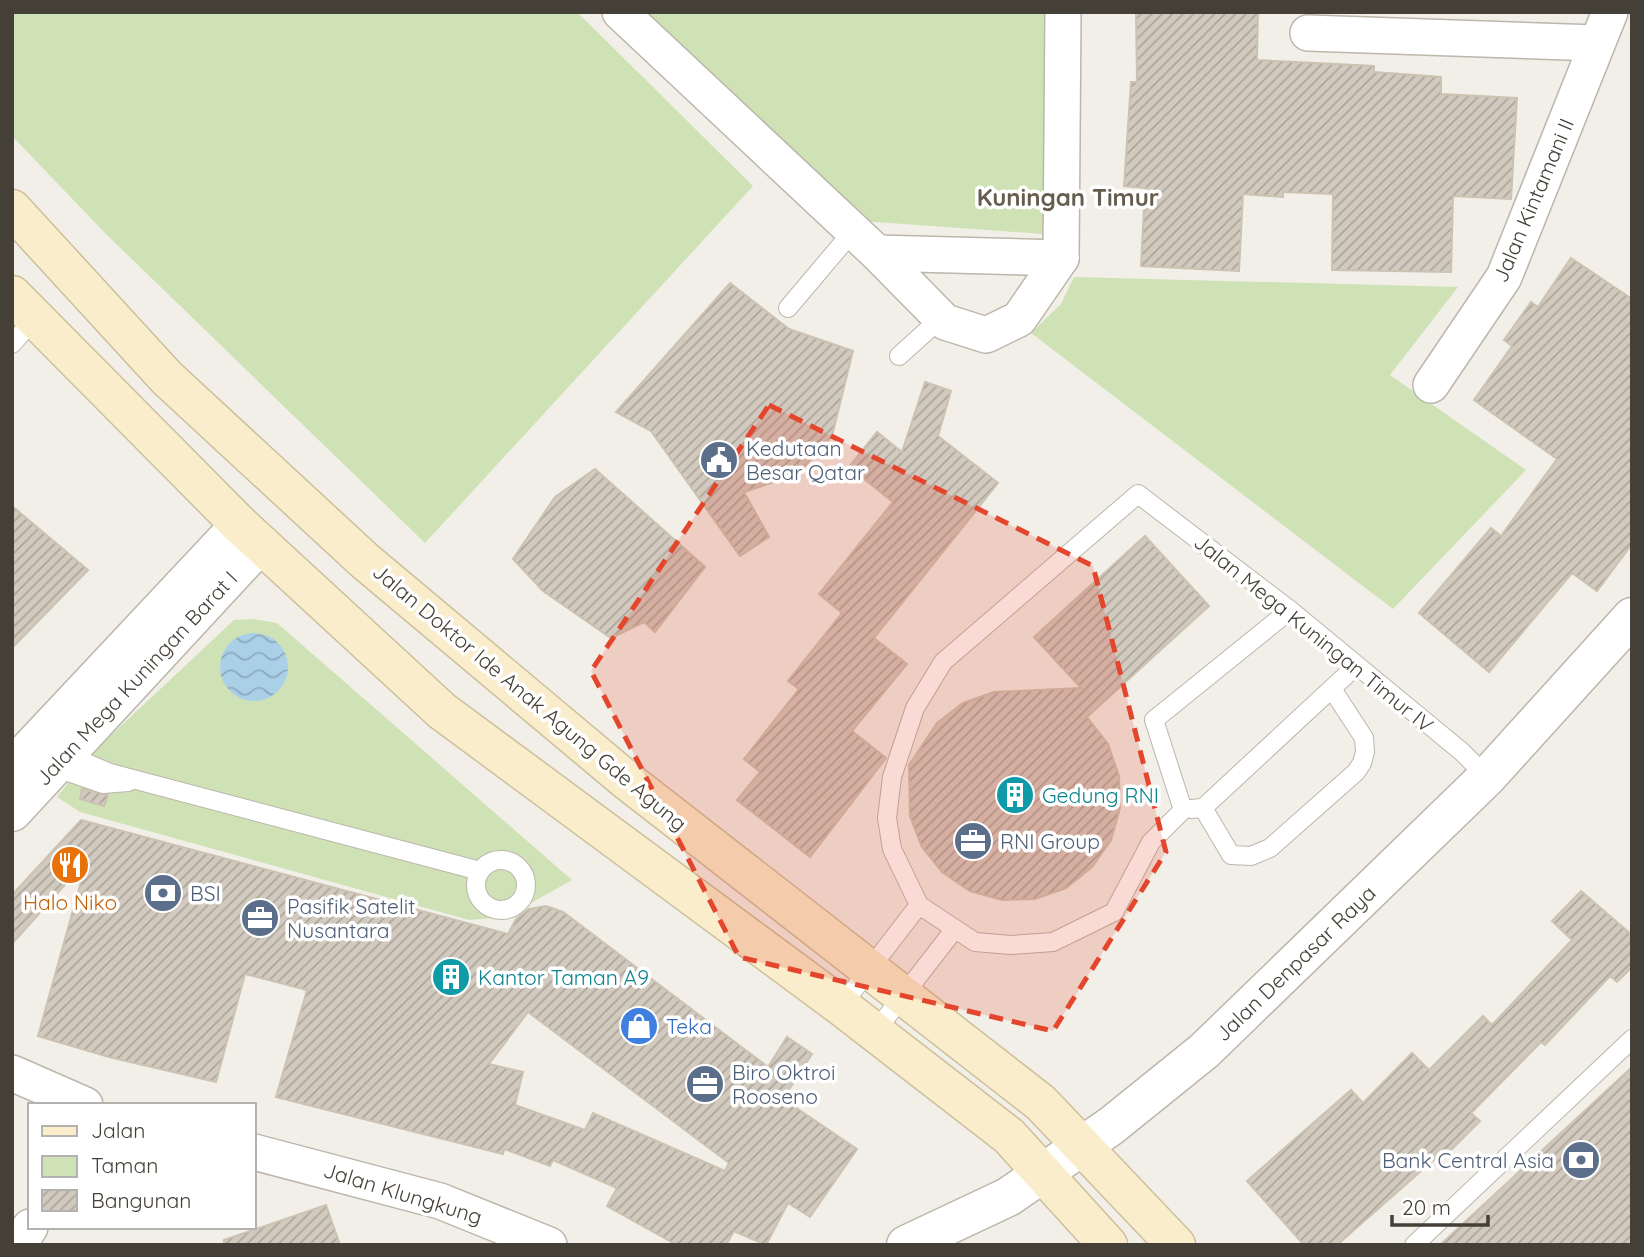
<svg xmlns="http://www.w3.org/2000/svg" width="1644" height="1257" font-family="Quicksand,sans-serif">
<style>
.green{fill:#cee2b5}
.water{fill:url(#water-waves)}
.building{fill:url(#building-hatch);stroke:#ccc2b2;stroke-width:2;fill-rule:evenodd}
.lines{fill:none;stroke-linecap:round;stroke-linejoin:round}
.service-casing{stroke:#bcb6ab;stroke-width:20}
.minor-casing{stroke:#bcb6ab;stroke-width:38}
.tertiary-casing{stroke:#bcb6ab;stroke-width:41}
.secondary-casing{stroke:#cdbf9c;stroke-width:41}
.service{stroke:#fff;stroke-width:18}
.minor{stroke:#fff;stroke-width:35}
.tertiary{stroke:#fff;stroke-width:38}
.secondary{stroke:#f9edcb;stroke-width:38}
.marked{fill:#e3452d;fill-opacity:0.2;stroke:#e3452d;stroke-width:5;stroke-dasharray:14 9;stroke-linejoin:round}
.labels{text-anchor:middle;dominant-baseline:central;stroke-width:7;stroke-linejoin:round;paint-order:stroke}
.street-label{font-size:21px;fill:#443f37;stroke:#fff}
.service-label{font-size:21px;fill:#4e5e75;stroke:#fff;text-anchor:start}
.culture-label{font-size:21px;fill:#0d838f;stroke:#fff;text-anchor:start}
.food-label{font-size:21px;fill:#c56008;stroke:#fff}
.shop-label{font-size:21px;fill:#366cbe;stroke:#fff;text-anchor:start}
.quarter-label{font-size:24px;font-weight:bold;fill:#665d4f;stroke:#fff}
</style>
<defs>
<pattern id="water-waves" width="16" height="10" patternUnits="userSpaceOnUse" patternTransform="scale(1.75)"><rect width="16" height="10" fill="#aad0e8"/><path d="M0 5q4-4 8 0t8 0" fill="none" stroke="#8caabd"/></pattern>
<pattern id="building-hatch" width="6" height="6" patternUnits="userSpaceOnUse" patternTransform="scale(1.75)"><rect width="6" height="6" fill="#d2cabe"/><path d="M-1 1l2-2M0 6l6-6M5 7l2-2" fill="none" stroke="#aca59b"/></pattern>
</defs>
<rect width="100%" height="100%" fill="#f2efe8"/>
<g class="green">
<polygon points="12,12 577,12 753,186 425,543 107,235 12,136"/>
<polygon points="644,12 1050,12 1043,234 862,221"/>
<polygon points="1074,277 1458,287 1390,375 1526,470 1393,609 1031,333 1061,304"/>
<polygon points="252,619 277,623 572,880 506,917 469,920 80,812 57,797 91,754 234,620"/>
</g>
<circle class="water" cx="254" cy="667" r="34"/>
<g class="building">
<polygon points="1136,12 1258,12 1257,60 1374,66 1374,72 1441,77 1441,94 1517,98 1511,199 1453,196 1451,272 1332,270 1333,194 1283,192 1283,197 1243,194 1239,271 1141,266 1145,188 1124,186 1131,82 1137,82"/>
<polygon points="1571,258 1632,299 1632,544 1597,591 1572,573 1489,672 1419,613 1491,528 1501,536 1557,459 1474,400 1512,346 1504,340 1531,302 1538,307"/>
<polygon points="730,283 789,329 853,351 832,436 798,474 744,492 769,537 740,556 651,431 616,412"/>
<polygon points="925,382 951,391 938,436 998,483 874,638 907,664 852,731 886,758 810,857 737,800 760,772 744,759 799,689 788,681 842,613 819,594 893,502 849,467 877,432 902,452"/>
<polygon points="595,469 705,567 655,632 644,622 611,638 543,591 513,559 555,497"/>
<polygon points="12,506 88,570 12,648"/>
<polygon points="1145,536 1209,606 1087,717 1108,744 1119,776 1120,808 1111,840 1092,867 1066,888 1035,899 1002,900 970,891 942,872 922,847 910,816 909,765 937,723 963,703 994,692 1081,688 1034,637"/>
<polygon points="82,789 108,795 104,806 80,799"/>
<path d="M81,820L508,934L516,919L529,909L546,906L563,912L768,1067L787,1037L812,1054L783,1099L857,1149L810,1217L788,1203L766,1245L734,1231L726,1245H677L607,1206L617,1188L553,1160L550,1166L504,1149L503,1154L276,1097L307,990L245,974L216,1082L109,1057L38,1036L87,860L12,944V895ZM528,1012L729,1163L725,1171L593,1113L585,1130L515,1105L523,1072L489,1064Z"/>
<polygon points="1581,891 1632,935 1632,967 1617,982 1610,976 1545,1045 1541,1042 1471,1113 1480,1121 1448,1153 1445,1150 1337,1245 1304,1245 1247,1181 1351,1090 1363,1103 1412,1053 1429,1070 1483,1016 1492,1025 1572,940 1552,921"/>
<polygon points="1632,1067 1632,1245 1440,1245"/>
<polygon points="326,1205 340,1245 224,1245 224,1240"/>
</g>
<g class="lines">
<defs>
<g id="service">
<polyline points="788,308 853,231"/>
<polyline points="12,344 34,319"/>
<polyline points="899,356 941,318"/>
<polyline points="1290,610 1154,720 1183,810 1151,842 1114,912 1053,942 1011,945 975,942 919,905 892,849 887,818 892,777 915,708 943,662 1138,494 1290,610 1462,752 1487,777"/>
<polyline points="63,753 110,773 480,871"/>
<polyline points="51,766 103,784 128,782"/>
<polyline points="1203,808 1231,855 1251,856 1270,848 1356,772 1362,763 1365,752 1364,738 1332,689"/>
<polyline points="1191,809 1203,808 1356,666"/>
<circle cx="501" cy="885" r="25"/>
<polyline points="841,1006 919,905"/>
<polyline points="874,1033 954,930"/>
<polyline points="1414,1245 1632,1039"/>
</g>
<g id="minor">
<polyline points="620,12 877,253 945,322 986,335 1019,319 1061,258"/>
<polyline points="1308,33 1597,43"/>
<polyline points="877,253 1061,258"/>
<polyline points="1061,258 1063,12"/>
<polyline points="1431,385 1504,277 1610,12"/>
<polyline points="12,1073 85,1105"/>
<polyline points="254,1152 440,1201 549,1245"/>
<polyline points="19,1245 30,1227"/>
</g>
<g id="tertiary">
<polyline points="12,768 240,525"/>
<polyline points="12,812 260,544"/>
<polyline points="906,1245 1008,1197 1111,1126 1204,1051 1487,777 1632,617"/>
</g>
<g id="secondary">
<polyline points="12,209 167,378 365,561 625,779 1041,1103 1176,1245"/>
<polyline points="12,295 240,525 442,711 841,1006 1009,1136 1108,1245"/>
</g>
</defs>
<use href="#service" class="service-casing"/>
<use href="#minor" class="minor-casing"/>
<use href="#tertiary" class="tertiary-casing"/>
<use href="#secondary" class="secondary-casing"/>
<use href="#service" class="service"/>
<use href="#minor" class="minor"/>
<use href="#tertiary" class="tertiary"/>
<use href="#secondary" class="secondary"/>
</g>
<path class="marked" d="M769,405L1093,566L1166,852L1053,1031L739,957L591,671Z"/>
<defs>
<symbol id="civic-disc" viewBox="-11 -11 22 22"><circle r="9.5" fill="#5c6f8a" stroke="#fff"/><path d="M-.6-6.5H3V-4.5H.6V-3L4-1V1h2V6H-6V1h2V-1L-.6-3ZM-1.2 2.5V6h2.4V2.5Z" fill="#fff"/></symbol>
<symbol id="building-disc" viewBox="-11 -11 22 22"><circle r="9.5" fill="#0f9aa8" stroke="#fff"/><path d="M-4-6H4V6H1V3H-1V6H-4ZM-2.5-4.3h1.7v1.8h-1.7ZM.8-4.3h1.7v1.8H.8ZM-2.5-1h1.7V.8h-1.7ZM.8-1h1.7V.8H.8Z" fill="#fff"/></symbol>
<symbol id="office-disc" viewBox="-11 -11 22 22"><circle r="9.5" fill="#5c6f8a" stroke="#fff"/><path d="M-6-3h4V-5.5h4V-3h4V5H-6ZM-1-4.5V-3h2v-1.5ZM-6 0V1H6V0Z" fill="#fff"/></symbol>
<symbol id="restaurant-disc" viewBox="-11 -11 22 22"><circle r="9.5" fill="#e8710a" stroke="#fff"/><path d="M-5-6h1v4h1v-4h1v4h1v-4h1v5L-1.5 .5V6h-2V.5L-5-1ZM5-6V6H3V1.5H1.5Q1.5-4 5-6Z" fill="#fff"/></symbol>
<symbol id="bank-disc" viewBox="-11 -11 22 22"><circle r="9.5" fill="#5c6f8a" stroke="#fff"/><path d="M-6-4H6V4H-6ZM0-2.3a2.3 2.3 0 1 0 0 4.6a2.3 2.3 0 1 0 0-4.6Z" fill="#fff"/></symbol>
<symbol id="shop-disc" viewBox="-11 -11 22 22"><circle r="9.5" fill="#3f7fe0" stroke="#fff"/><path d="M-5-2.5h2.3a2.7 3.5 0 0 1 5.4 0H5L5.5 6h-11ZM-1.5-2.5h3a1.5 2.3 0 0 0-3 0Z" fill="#fff"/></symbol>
</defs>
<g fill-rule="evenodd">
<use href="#civic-disc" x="697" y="438" width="44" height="44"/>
<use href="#building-disc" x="993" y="773" width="44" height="44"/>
<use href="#office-disc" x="951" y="819" width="44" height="44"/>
<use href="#restaurant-disc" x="48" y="843" width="44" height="44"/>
<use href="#bank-disc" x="141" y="871" width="44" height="44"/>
<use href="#office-disc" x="238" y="896" width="44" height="44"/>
<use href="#building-disc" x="429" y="955" width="44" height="44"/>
<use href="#shop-disc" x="617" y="1004" width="44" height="44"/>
<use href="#office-disc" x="683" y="1062" width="44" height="44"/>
<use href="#bank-disc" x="1559" y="1138" width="44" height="44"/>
</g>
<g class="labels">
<g class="street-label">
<text transform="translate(1533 200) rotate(-67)">Jalan Kintamani II</text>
<text transform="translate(1314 633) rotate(39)">Jalan Mega Kuningan Timur IV</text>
<text transform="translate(136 678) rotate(-47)">Jalan Mega Kuningan Barat I</text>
<text transform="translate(530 697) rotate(40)">Jalan Doktor Ide Anak Agung Gde Agung</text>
<text transform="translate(1295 963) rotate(-44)">Jalan Denpasar Raya</text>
<text transform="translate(403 1193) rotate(17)">Jalan Klungkung</text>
</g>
<g class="service-label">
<text x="746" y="448">Kedutaan<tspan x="746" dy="24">Besar Qatar</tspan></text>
<text x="1000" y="841">RNI Group</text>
<text x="190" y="893">BSI</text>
<text x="287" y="906">Pasifik Satelit<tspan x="287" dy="24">Nusantara</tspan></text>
<text x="732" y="1072">Biro Oktroi<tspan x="732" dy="24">Rooseno</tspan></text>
<text x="1554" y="1160" text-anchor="end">Bank Central Asia</text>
</g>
<g class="culture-label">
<text x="1042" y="795">Gedung RNI</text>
<text x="478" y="977">Kantor Taman A9</text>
</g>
<g class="food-label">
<text x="70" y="902">Halo Niko</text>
</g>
<g class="shop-label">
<text x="666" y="1026">Teka</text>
</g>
<g class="quarter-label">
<text x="1068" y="197">Kuningan Timur</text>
</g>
</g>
<rect width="1644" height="1257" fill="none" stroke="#443f37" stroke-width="28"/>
<rect x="28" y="1103" width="228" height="126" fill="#ffffff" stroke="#b4b2af" stroke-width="2"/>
<rect x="42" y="1126" width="35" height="10" fill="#f9edcb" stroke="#b4b2af" stroke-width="2"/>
<text x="91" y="1138" font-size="21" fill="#443f37">Jalan</text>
<rect x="42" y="1156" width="35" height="21" fill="#cee2b5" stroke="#b4b2af" stroke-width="2"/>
<text x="91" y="1173" font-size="21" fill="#443f37">Taman</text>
<rect x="42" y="1190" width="35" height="21" fill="url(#building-hatch)" stroke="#b4b2af" stroke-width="2"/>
<text x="91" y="1208" font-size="21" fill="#443f37">Bangunan</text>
<path d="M1392 1215v10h96v-10" fill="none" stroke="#443f37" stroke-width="3.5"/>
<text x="1402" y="1215" font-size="21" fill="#443f37" stroke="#ffffff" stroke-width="5" paint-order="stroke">20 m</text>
</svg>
